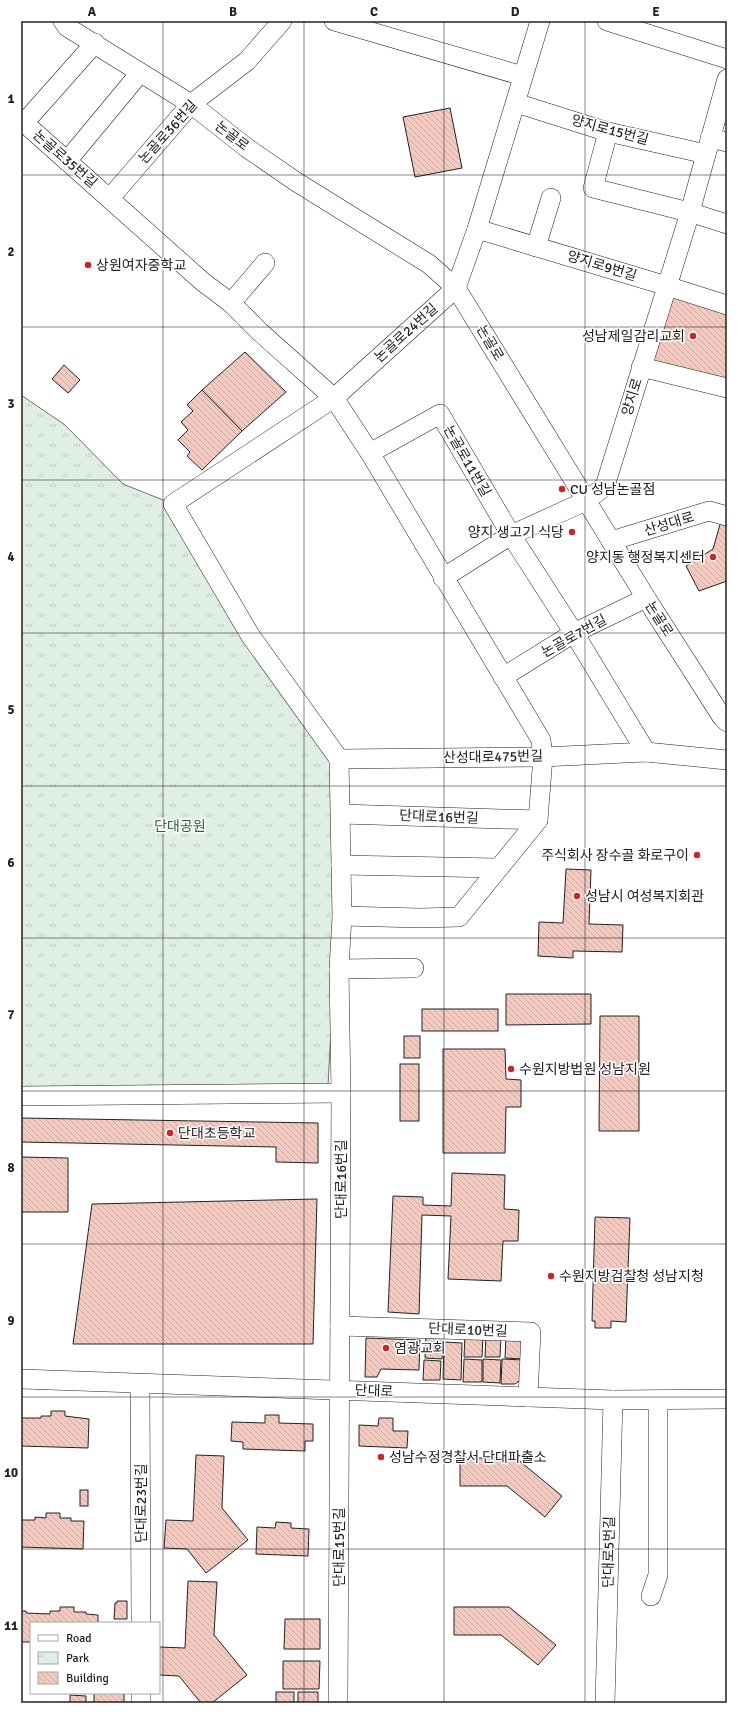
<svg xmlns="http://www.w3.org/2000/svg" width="748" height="1724" font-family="Signika,'Noto Sans KR',sans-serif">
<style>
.park{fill:url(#park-tufts);stroke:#6f6f6f}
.building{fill:url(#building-back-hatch);stroke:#222}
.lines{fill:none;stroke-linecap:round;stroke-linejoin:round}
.minor-casing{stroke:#222;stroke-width:20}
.minor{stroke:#fff;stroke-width:19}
.grid{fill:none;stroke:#222;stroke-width:1;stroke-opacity:0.55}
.poi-dot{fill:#c62828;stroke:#fff;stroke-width:1.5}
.labels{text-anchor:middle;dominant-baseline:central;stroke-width:3;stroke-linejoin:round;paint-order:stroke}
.street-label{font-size:14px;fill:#222;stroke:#fff}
.poi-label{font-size:14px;fill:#222;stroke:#fff;text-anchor:start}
.park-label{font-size:14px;fill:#2f5e38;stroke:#fff}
.neatline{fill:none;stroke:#222;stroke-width:1.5}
.grid-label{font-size:13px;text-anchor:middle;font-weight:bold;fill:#222}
</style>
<defs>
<pattern id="park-tufts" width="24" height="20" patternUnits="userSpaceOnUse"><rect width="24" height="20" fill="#e0efe3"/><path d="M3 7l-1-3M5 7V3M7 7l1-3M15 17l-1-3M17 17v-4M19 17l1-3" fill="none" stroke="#c0cdc2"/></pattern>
<pattern id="building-back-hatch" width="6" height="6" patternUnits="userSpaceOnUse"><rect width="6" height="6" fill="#f3c9c0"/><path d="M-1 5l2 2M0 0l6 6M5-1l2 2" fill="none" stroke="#d0aca5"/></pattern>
</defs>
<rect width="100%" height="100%" fill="#fff"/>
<polygon class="park" points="21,395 65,425 123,484 173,504 339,759 340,854 328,1086 21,1090"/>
<g class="building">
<polygon points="450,108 462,168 415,177 403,117"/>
<polygon points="671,293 727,309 727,383 652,362"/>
<polygon points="245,352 286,392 242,431 202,390"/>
<polygon points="64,365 80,380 68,393 52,379"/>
<polygon points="202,390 242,431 202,470 187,456 190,452 178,440 188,430 181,422 193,411 187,405"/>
<polygon points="721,521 727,522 727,581 699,591 686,566 713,549"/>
<polygon points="566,869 591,870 589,924 623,925 622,952 573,951 573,958 538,956 539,922 563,923"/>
<polygon points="506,994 591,994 591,1024 506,1025"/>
<rect x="422" y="1009" width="76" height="22"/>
<polygon points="600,1016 639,1016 639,1131 599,1131"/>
<rect x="404" y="1036" width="16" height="22"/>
<polygon points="443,1049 505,1049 506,1079 521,1080 521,1107 506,1107 505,1153 443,1153"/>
<rect x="400" y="1064" width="19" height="57"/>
<polygon points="21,1118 318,1123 318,1163 276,1162 276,1147 21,1142"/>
<polygon points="21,1157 68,1158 68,1212 21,1212"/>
<polygon points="452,1173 505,1175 504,1209 519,1210 518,1241 503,1241 501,1281 448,1279 451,1216 422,1215 419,1314 388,1312 393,1196 423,1197 423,1205 451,1206"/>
<polygon points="317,1199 313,1344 73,1344 92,1204"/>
<polygon points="595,1217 630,1218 626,1322 611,1321 611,1328 595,1328 595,1321 592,1321"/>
<polygon points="426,1334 443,1335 442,1359 425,1358"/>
<polygon points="465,1335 483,1336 482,1357 464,1357"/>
<polygon points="486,1336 501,1336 500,1357 485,1357"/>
<polygon points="506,1336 524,1337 523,1359 505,1358"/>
<polygon points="366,1338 420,1340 419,1370 381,1369 377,1377 365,1377"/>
<polygon points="444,1342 462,1343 461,1380 443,1379"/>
<polygon points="464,1359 482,1360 482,1382 463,1382"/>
<polygon points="483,1359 501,1360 500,1383 483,1382"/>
<polygon points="502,1359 523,1360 522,1379 515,1384 501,1384"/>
<polygon points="424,1360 441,1361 440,1380 423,1380"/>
<polygon points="51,1411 65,1411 65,1416 89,1419 88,1448 21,1446 21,1418 41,1418 41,1416 51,1416"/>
<polygon points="265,1415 279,1415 279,1423 313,1424 313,1441 305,1441 305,1451 243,1449 243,1442 231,1441 232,1422 265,1423"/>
<polygon points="379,1418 393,1418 393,1431 408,1431 407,1448 359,1446 359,1425 378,1426"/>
<polygon points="196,1455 224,1456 222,1508 248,1540 206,1573 187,1549 164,1548 166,1520 193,1521"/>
<polygon points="460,1458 516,1458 562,1496 545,1517 507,1486 460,1486"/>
<rect x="80" y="1490" width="8" height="16"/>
<polygon points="46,1513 60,1513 60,1518 71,1518 71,1521 84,1521 83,1549 21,1547 21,1520 35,1520 35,1517 46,1518"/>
<polygon points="276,1522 291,1523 291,1528 309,1529 308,1556 256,1554 257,1527 275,1528"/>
<polygon points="188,1581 217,1582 214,1635 247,1675 212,1703 201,1703 179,1676 159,1675 159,1647 185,1648"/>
<polygon points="117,1601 127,1601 127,1619 114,1619 115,1603 117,1603"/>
<polygon points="60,1607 74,1607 74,1612 86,1612 86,1614 98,1615 98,1623 31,1623 31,1642 21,1642 21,1611 26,1611 26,1613 50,1614 50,1611 60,1611"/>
<polygon points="454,1607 509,1607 556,1645 538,1665 501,1635 454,1635"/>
<polygon points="285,1619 320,1619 320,1649 284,1649"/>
<polygon points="283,1661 320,1661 319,1689 283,1689"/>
<rect x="276" y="1692" width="18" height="11"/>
<rect x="298" y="1692" width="20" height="11"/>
<rect x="94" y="1693" width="30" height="10"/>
<polygon points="70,1695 86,1696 86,1703 70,1703"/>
</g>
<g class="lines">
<defs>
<g id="minor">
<polyline points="63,21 67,27 191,104 247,148 298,183 429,264 456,288 646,598 722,717 727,722"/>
<polyline points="334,21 523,76"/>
<polyline points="607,21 727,59"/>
<polyline points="516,103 608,132 706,154"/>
<polyline points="21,120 203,282 231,303 260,332 334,398 370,453 541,740 543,757 538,820 459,917 420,918 342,916"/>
<polyline points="24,123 95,43"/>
<polyline points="608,132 593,188 689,212 727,224"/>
<polyline points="710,138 727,142"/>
<polyline points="67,161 140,73"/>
<polyline points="110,198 191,104 247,61 282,21"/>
<polyline points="477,229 667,286 727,305"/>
<polyline points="536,247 551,198"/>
<polyline points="231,303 265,263"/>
<polyline points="641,367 727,388"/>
<polyline points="370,453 440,414 511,535 574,633 646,752"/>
<polyline points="611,541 709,511 727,516"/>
<polyline points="443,578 511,535 586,501 605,486 688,219 727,79"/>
<polyline points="503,677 574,633 646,598"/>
<polyline points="339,759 250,635 173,504 334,398 456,288 477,229 540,21"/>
<polyline points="339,759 543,757 646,752 727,760"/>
<polyline points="341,814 538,820"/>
<polyline points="341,865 498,868"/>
<polyline points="339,969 414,968"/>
<polyline points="21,1096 341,1093"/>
<polyline points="340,1326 531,1332 528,1397"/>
<polyline points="21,1379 613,1400 727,1399"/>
<polyline points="140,1384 141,1623"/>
<polyline points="651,1596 658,1575 658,1400"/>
<polyline points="141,1693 141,1703"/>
<polyline points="338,1703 341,1093 339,969 342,916 339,759"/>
<polyline points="605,1703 613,1400"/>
</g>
</defs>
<use href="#minor" class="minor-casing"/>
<use href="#minor" class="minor"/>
</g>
<path class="grid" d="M163,21V1703M304,21V1703M444,21V1703M585,21V1703M21,175H727M21,327H727M21,480H727M21,633H727M21,786H727M21,938H727M21,1091H727M21,1244H727M21,1397H727M21,1549H727"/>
<g class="poi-dot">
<circle cx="88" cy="265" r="4"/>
<circle cx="693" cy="336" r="4"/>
<circle cx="562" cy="489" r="4"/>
<circle cx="572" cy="532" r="4"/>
<circle cx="713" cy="557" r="4"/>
<circle cx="697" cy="855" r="4"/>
<circle cx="577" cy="896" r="4"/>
<circle cx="511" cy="1069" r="4"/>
<circle cx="170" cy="1133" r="4"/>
<circle cx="551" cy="1276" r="4"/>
<circle cx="386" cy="1348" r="4"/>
<circle cx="381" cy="1457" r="4"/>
</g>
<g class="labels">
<g class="street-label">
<text transform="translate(610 130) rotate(15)">양지로15번길</text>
<text transform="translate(168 132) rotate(-48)">논골로36번길</text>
<text transform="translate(232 136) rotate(38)">논골로</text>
<text transform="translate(65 159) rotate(41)">논골로35번길</text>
<text transform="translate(602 266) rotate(17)">양지로9번길</text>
<text transform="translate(406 333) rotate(-42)">논골로24번길</text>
<text transform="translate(490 343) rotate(59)">논골로</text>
<text transform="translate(632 397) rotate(-73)">양지로</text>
<text transform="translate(467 461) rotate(60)">논골로11번길</text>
<text transform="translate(669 524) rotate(-17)">산성대로</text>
<text transform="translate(659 619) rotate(57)">논골로</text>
<text transform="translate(574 636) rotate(-29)">논골로7번길</text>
<text transform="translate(493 757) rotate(-1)">산성대로475번길</text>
<text transform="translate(439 817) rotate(2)">단대로16번길</text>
<text transform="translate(341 1179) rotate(-90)">단대로16번길</text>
<text transform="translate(468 1330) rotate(2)">단대로10번길</text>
<text transform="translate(374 1391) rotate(2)">단대로</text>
<text transform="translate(141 1503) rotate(-90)">단대로23번길</text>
<text transform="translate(339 1547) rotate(-90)">단대로15번길</text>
<text transform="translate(609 1552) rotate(-89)">단대로5번길</text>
</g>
<g class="poi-label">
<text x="96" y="265">상원여자중학교</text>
<text x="685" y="336" text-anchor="end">성남제일감리교회</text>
<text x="570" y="489">CU 성남논골점</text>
<text x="564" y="532" text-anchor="end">양지 생고기 식당</text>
<text x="705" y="557" text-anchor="end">양지동 행정복지센터</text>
<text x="689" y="855" text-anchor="end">주식회사 장수골 화로구이</text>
<text x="585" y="896">성남시 여성복지회관</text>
<text x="519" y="1069">수원지방법원 성남지원</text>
<text x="178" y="1133">단대초등학교</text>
<text x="559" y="1276">수원지방검찰청 성남지청</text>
<text x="394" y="1348">염광교회</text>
<text x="389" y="1457">성남수정경찰서 단대파출소</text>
</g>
<g class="park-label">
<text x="180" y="826">단대공원</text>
</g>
</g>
<rect width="748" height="1724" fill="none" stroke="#ffffff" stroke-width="44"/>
<rect x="30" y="1622" width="130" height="72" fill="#ffffff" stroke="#a7a7a7"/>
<rect x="38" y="1635" width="20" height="6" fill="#ffffff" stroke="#a7a7a7"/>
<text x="66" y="1642" font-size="12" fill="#222222">Road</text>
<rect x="38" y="1652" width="20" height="12" fill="url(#park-tufts)" stroke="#a7a7a7"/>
<text x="66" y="1662" font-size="12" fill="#222222">Park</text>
<rect x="38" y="1672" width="20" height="12" fill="url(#building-back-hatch)" stroke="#a7a7a7"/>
<text x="66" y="1682" font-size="12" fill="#222222">Building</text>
<rect x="22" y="22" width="704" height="1680" class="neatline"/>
<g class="grid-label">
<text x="92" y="16">A</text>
<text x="233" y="16">B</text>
<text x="374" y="16">C</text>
<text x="515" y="16">D</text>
<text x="656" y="16">E</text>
<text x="11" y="103">1</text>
<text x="11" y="256">2</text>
<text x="11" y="408">3</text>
<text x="11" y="561">4</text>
<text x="11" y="714">5</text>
<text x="11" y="867">6</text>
<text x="11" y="1019">7</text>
<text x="11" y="1172">8</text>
<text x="11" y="1325">9</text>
<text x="11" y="1477">10</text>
<text x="11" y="1630">11</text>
</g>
</svg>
